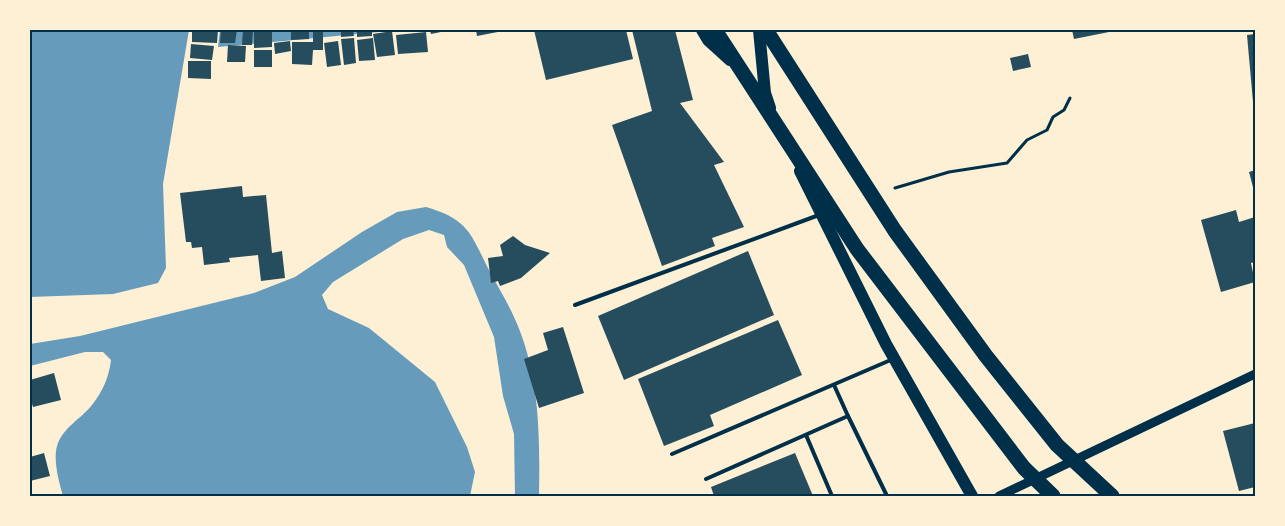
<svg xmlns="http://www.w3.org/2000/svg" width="1285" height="526" font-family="'Source Serif 4',serif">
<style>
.water{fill:#669bbc}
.building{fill:#264d5e}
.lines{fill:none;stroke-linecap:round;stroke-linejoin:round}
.path{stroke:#003049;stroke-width:3}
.service{stroke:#003049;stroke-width:4}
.tertiary{stroke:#003049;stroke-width:9}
.primary{stroke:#003049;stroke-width:12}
.motorway{stroke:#003049;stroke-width:15}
.neatline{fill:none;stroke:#003049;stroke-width:2}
</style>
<rect width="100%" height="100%" fill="#fdf0d5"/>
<g class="water">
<polygon points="30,30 189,30 163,184 166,268 158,283 113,294 30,297"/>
<polygon points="220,30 400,30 218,47"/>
<path d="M426,207C471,220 471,236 491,274C499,288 507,302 514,317C540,373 540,436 539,496H515L514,434L503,396L494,337L464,265L447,247L444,235L429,230L403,239L333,282L322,295L328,309L369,328L435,382L467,447L475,472L470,496H63C59,482 53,461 57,446C63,427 81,419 92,405C103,391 109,377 111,360L103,352H85L30,366V344L80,336L254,293L295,277L362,232L397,212Z"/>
</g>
<g class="building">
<polygon points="192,30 218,30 217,43 192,42"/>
<polygon points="221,30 237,30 235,43 220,43"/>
<polygon points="243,30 253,30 252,45 242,45"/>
<polygon points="254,30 272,30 272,47 254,48"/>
<polygon points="291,30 309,30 309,39 291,40"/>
<polygon points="313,30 323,30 323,50 313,50 312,65 292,64 292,42 313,42"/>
<polygon points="341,30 353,30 354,36 341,37"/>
<polygon points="357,30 372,30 372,36 357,37"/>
<polygon points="430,30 446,30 446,31 431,34"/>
<polygon points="476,30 502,30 503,31 477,36"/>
<polygon points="534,30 626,30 633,59 546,80"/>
<polygon points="632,30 675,30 693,100 680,103 724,162 714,165 744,227 712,238 715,246 662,266 612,125 652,111"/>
<polygon points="1072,30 1108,30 1109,32 1074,39"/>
<polygon points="392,31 395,55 377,57 373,34"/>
<polygon points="426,32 428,52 398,54 396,35"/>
<polygon points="1255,34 1255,113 1254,113 1247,35"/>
<polygon points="354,38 356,63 344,65 341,39"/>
<polygon points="373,38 375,60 359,61 357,40"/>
<polygon points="290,41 291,51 275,54 274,43"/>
<polygon points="338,41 341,65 327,67 324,43"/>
<polygon points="191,44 214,46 212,60 190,58"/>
<polygon points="228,45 246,46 245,62 227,62"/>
<rect x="254" y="50" width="18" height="17"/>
<polygon points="1028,54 1031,67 1013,71 1010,58"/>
<polygon points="188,61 211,61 211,79 188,78"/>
<polygon points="1255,170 1255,191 1254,191 1249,172"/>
<polygon points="242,186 243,197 266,195 272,253 282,251 285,278 261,281 258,255 229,258 230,262 204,265 202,247 192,248 191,242 186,242 180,193"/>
<polygon points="1236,210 1239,222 1255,217 1255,262 1251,263 1255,282 1221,292 1201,220"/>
<polygon points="513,236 525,245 550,253 521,278 500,286 498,281 491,283 488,258 503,256 500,245"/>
<polygon points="748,251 774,315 624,380 598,316"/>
<polygon points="778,320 802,375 710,415 714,426 664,446 638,379"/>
<polygon points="563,327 584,393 539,408 524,359 548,350 543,333"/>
<polygon points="54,373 61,400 33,407 30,397 30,380"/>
<polygon points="1255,423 1255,487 1239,491 1223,431"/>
<polygon points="44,453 50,476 30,481 30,457"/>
<polygon points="795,453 813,496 714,496 711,487"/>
</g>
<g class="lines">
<polyline class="path" points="895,188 949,172 1007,163 1027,140 1047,130 1053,117 1064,110 1070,98"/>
<g class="service">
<polyline points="575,305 819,215"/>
<polyline points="848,416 887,496"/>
<polyline points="806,435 832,496"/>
<polyline points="672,454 893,359"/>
<polyline points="706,479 848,416 834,385"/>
</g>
<polyline class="tertiary" points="999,496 1255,374"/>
<g class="primary">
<polyline points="702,30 708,40 730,60"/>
<polyline points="759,30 765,93 770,108"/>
<polyline points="800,171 886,344 972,496"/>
</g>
<g class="motorway">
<polyline points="715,30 857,249 1024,468 1053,496"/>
<polyline points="766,30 895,231 986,356 1057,445 1112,496"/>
</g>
</g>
<rect width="1285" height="526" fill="none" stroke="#fdf0d5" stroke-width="62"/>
<rect x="31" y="31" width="1223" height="464" class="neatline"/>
</svg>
